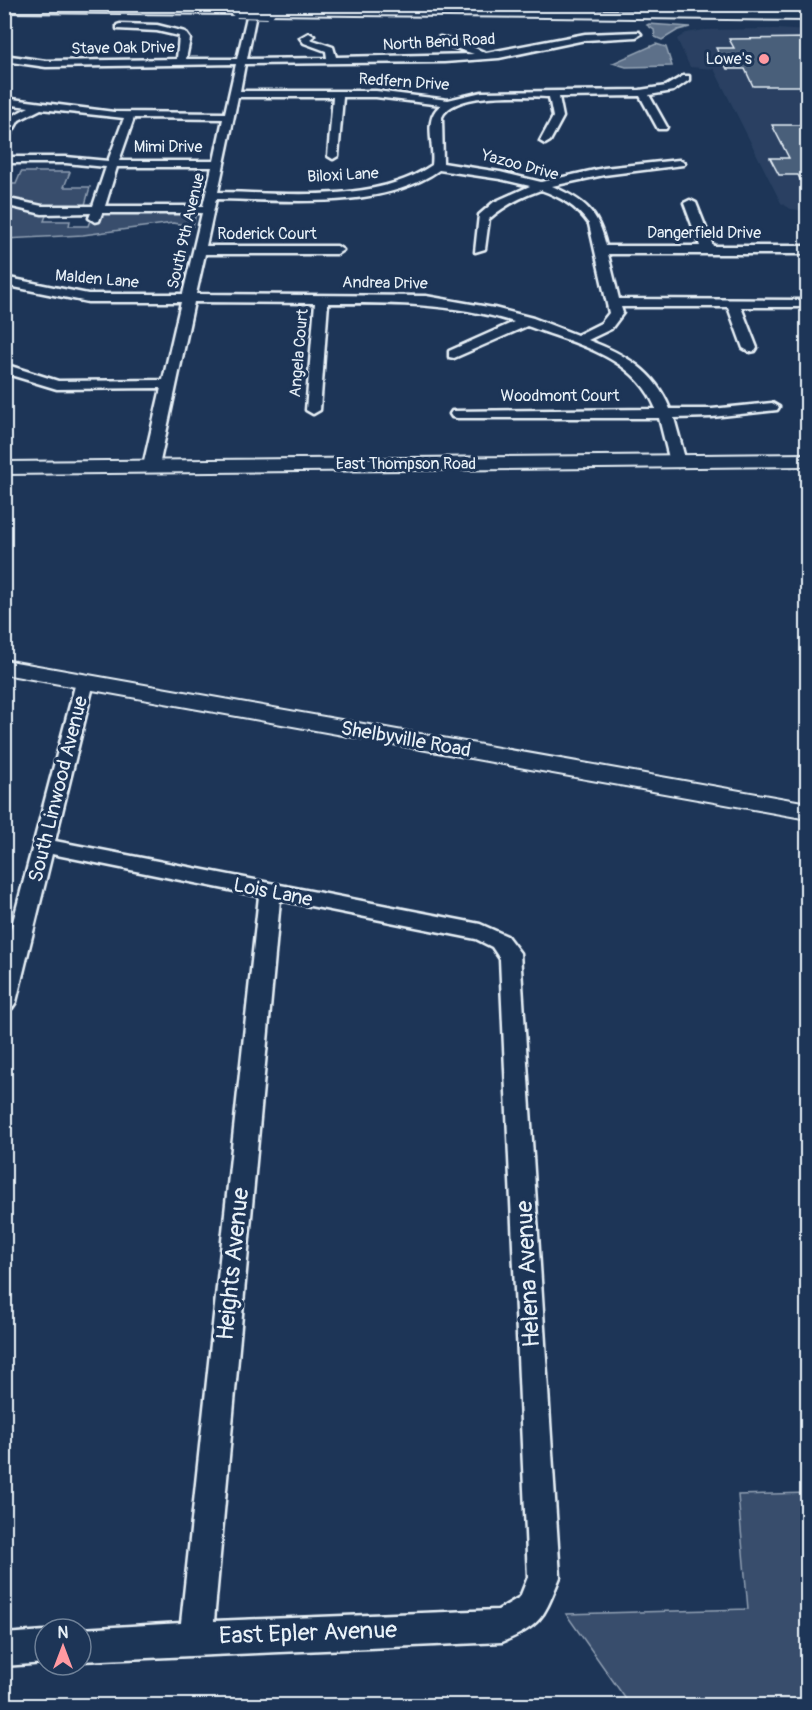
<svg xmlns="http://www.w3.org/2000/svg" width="812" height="1710" font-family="Pangolin,sans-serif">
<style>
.built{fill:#2a4162}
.green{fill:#374d6c;stroke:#909fb2;stroke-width:1.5}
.water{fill:#5d7089;stroke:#95a4b5;stroke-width:1.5}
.building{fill:#495e7a;stroke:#e8f1f8;stroke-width:1.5}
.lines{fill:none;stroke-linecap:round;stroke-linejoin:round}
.minor-casing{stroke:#e8f1f8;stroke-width:5}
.major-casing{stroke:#e8f1f8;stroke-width:4}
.highway-casing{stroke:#e8f1f8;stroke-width:4}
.minor{fill:#1d3557;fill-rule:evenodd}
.major{fill:#1d3557;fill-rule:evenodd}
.highway{fill:#1d3557;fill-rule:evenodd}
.highway-bridge-casing{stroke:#e8f1f8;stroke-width:16;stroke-linecap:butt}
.highway-bridge{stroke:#1d3557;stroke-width:14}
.poi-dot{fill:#ff9aa2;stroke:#1d3557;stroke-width:2}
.labels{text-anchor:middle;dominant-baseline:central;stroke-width:6;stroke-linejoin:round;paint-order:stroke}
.far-street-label{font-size:16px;fill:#e8f1f8;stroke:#1d3557}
.far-poi-label{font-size:16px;fill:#e8f1f8;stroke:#1d3557;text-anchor:end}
.street-label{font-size:20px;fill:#e8f1f8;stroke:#1d3557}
.near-street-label{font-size:24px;fill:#e8f1f8;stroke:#1d3557}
</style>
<rect width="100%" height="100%" fill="#1d3557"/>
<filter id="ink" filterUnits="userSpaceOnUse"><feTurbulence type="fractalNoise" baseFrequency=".0167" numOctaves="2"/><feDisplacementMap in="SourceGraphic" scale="12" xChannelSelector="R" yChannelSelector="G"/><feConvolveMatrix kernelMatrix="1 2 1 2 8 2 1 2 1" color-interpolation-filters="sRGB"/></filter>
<g filter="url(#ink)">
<polygon class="built" points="777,29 807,31 807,211 791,209 781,203 714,69 690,67 677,39 686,33 704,30"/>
<g class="green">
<polygon points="21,172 70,172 64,187 90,187 85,205 50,205 44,221 70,221 69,226 88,226 93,212 183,211 196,213 193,226 173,223 83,235 5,239 5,184 16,184"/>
<polygon points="807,1493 807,1705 630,1705 566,1614 748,1609 738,1495"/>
</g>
<g class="water">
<polygon points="647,25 649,24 690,27 678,30 662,40 655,37 654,30"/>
<polygon points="656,44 666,47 672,66 626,67 613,63"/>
</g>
<g class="building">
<polygon points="807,38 807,86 753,86 745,69 727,69 716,48 734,48 729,39"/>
<polygon points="772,125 807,125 807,193 798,175 779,175 770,158 789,158"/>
</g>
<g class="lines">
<defs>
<g id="minor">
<path d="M250,4H258L247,59L327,58L326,51L304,43L300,38L309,33L314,36L310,39L333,47L336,57L474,54L437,42L435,40L440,37L466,44L486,53L585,34L639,32L641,34L636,37L585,40L499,58L444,62L245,64L240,91H376L448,100L482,92L640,90L666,86L683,76H689V80L673,91L649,95L667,127L666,129H658L640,96L559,97L563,117L550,141L545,144L540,141L553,117L549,97C524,96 453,91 442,117L443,163L500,172L541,182L604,168L679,160L685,163L683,165L604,175L552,186C585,201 598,211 606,246H700L684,203L690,200L696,203L713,246H808V254H608L619,299L804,300V306L799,307H741L757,348L755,351L750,352L743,348L728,307H621L623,313L611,329L588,340C625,354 655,371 670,409H712L772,403L779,407L777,410L712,417L674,418L686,462L678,467L670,462L659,418H457L452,417L450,414L452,411L656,409C636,357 575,343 527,326L454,358L449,357V351L514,322C453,303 392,303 328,303L320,410L313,414L306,410L315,303L194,302L159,466L151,471L143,466L161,388L57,389L4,373V364L58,381L163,380L181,302H88L4,285V277L88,294H183L202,213H102L99,221L95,222L89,218L91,213L42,214L4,205V198L42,206H93L106,167L66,163H4V157H66L108,161L124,118L41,109L19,120L8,139L4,140C4,121 12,115 29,107L4,104V98L114,112L225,113L236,64L46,67L4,61V55L46,61L177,59L179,36L157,31L117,29V25L120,24L157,25L185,32L190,39L186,59H237ZM238,97H333L328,156L333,159L338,156L343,97H376L441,105C422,119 435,145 432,165C376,204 284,193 218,192ZM134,118L223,119L214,161H119ZM117,167H212L203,206H105ZM439,170L500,179L530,186L494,202L479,215L475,252L485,249L489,219C505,205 521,197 541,190C561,197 577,207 589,224L609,313L601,323L577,335L533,318L494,308L426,296L196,294L205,254H337L343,250L337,246H206L216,199C285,200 381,211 439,170Z"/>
<path d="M85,676L94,682L55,841L480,924L507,936L520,953L560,1577C544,1616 543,1625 502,1642L81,1661V1629L181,1623L259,896L52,854L16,1002L12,1008L4,1010V956L76,682ZM280,900L476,939L492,947L500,959L528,1577L520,1597L498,1610L214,1621Z"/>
<polygon points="45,1631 45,1663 4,1666 4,1634"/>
</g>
<g id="major">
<polygon points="808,454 808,466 4,474 4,462"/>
<polygon points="4,660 808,803 808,819 4,674"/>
</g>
<g id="highway">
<polygon points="4,4 237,6 243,10 237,14 4,12"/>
<polygon points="268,7 808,12 808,20 264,14 262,11"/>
</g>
</defs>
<use href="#minor" class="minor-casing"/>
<use href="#major" class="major-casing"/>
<use href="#highway" class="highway-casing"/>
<use href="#minor" class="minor"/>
<use href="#major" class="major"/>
<use href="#highway" class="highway"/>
<defs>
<polyline id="highway-bridge" points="237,10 268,11"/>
</defs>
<use href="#highway-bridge" class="highway-bridge-casing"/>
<use href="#highway-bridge" class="highway-bridge"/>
</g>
</g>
<circle class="poi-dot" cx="764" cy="59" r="6"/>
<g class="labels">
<g class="far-street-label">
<text transform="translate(439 42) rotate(-3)">North Bend Road</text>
<text transform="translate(123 48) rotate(-1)">Stave Oak Drive</text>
<text transform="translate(404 82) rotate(4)">Redfern Drive</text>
<text x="168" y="147">Mimi Drive</text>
<text transform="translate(520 165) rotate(15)">Yazoo Drive</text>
<text transform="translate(343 175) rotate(-3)">Biloxi Lane</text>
<text transform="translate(186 231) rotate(-77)">South 9th Avenue</text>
<text x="704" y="233">Dangerfield Drive</text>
<text x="267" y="234">Roderick Court</text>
<text transform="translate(97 279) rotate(5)">Malden Lane</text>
<text transform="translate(385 283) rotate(1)">Andrea Drive</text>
<text transform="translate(299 353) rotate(-85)">Angela Court</text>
<text x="560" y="396">Woodmont Court</text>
<text x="406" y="464">East Thompson Road</text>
</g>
<g class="far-poi-label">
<text x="752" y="59">Lowe's</text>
</g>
<g class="street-label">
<text transform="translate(406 739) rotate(10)">Shelbyville Road</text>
<text transform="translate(58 789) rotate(-76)">South Linwood Avenue</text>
<text transform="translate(273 892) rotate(11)">Lois Lane</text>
</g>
<g class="near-street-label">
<text transform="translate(233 1264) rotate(-84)">Heights Avenue</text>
<text transform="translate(528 1274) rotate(-93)">Helena Avenue</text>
<text transform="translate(308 1633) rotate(-2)">East Epler Avenue</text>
</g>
</g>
<rect width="812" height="1710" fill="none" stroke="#1d3557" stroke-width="24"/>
<rect x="12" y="12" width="788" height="1686" fill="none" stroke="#e8f1f8" stroke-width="2" filter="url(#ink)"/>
<g transform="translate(63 1647)"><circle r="28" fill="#1d3557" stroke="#6e8097" stroke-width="1.5"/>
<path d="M0-4.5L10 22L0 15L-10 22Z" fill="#ff9aa2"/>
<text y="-9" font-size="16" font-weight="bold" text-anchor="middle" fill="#e8f1f8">N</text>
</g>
</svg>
